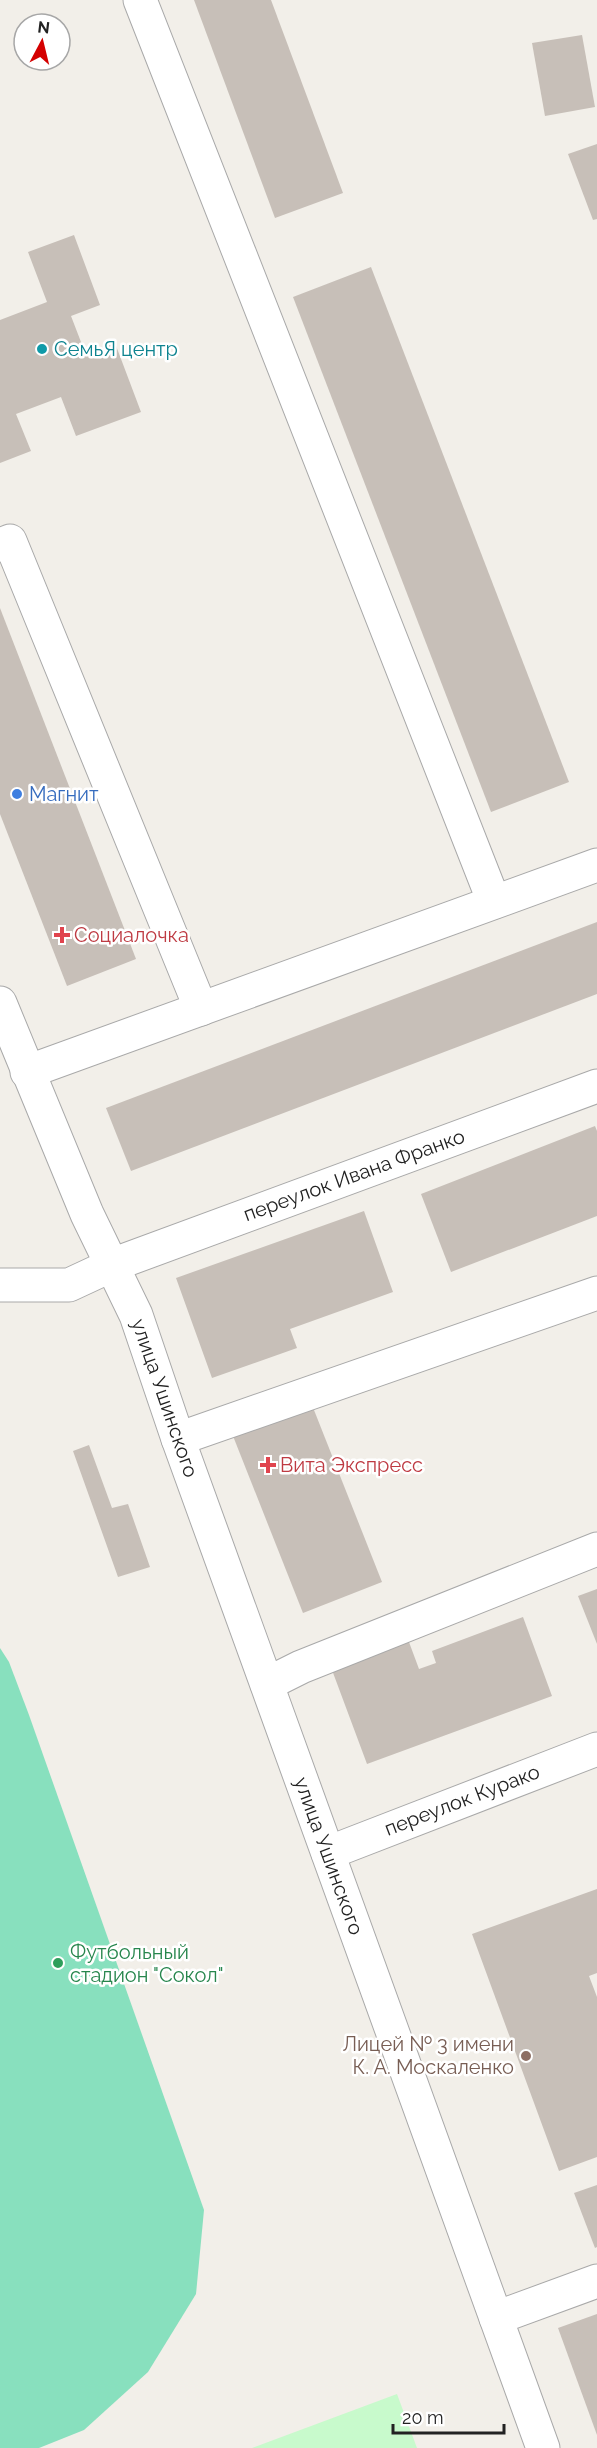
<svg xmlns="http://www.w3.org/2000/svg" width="597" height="2448" font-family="Raleway,sans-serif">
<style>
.park{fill:#c8facc}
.pitch{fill:#88e0be}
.building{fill:#c7bfb8}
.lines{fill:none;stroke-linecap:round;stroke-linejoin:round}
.minor-casing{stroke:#a9a9a9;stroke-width:35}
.minor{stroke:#fff;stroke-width:33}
.culture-dot{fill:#0f9aa8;stroke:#fff;stroke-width:2}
.shop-dot{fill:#3f7fe0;stroke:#fff;stroke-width:2}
.health-dot{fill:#e0444e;stroke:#fff;stroke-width:2}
.leisure-dot{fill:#2e9e5b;stroke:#fff;stroke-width:2}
.education-dot{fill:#8d6e63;stroke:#fff;stroke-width:2}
.labels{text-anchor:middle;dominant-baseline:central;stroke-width:5;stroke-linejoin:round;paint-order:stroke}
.culture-label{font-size:20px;fill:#0d838f;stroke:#fff;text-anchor:start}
.shop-label{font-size:20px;fill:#366cbe;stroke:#fff;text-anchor:start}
.health-label{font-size:20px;fill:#be3a42;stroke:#fff;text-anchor:start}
.street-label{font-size:20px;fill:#222;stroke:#fff}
.leisure-label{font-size:20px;fill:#27864d;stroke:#fff;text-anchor:start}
.education-label{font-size:20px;fill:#785e54;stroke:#fff;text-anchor:end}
</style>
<rect width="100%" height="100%" fill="#f2efe9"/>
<polygon class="park" points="397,2394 417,2448 252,2448"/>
<polygon class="pitch" points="0,1648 9,1662 29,1715 204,2210 196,2294 148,2372 84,2430 39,2448 0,2448"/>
<g class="building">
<polygon points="194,0 271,0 343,193 275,218"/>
<polygon points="582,35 595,107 545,116 532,43"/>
<polygon points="597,144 597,219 593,220 568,154"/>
<polygon points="74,235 100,305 71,316 86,355 115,343 141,412 76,436 61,397 16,414 31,451 0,463 0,320 47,302 28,252"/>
<polygon points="371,267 569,782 491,812 293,297"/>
<polygon points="0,608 136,959 67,986 0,814"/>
<polygon points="597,922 597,994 131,1171 106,1108"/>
<polygon points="595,1126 597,1131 597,1216 451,1272 421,1194"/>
<polygon points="364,1211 393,1292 290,1329 297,1348 212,1378 176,1278"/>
<polygon points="312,1405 382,1582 303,1613 233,1436"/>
<polygon points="89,1445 112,1508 128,1504 150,1567 118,1577 73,1451"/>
<polygon points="597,1589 597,1644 578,1596"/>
<polygon points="523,1617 552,1696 367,1764 329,1662 406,1634 419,1669 436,1663 432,1651"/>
<polygon points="597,1889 597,1973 589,1976 597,1997 597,2157 559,2171 472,1934"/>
<polygon points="597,2185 597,2247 595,2248 574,2193"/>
<polygon points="597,2314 597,2435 558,2328"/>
</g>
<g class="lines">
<defs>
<g id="minor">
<polyline points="140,0 494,902"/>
<polyline points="0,545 10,541 201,1009"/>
<polyline points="0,1003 87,1214 136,1315 178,1439 543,2448"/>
<polyline points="27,1072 597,865"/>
<polyline points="0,1285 69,1285 112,1265 597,1086"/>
<polyline points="178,1439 597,1293"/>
<polyline points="267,1684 301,1667 597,1549"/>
<polyline points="328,1853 597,1749"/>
<polyline points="496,2318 597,2281"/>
</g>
</defs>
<use href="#minor" class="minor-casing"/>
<use href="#minor" class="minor"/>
</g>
<circle class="culture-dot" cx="42" cy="349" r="6"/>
<circle class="shop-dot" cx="17" cy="794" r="6"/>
<g class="health-dot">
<path d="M59 926h6v6h6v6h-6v6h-6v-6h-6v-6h6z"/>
<path d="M265 1456h6v6h6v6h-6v6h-6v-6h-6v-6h6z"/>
</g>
<circle class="leisure-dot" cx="58" cy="1963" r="6"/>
<circle class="education-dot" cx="526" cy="2056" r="6"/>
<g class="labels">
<g class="culture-label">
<text x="54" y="349">СемьЯ центр</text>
</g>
<g class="shop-label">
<text x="29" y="794">Магнит</text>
</g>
<g class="health-label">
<text x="74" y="935">Социалочка</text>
<text x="280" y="1465">Вита Экспресс</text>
</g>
<g class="street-label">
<text transform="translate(354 1175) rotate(-20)">переулок Ивана Франко</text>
<text transform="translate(165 1398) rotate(71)">улица Ушинского</text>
<text transform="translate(462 1800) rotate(-21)">переулок Курако</text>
<text transform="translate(329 1856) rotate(70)">улица Ушинского</text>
</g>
<g class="leisure-label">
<text x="70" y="1952">Футбольный<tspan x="70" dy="23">стадион "Сокол"</tspan></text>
</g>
<g class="education-label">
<text x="514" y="2044">Лицей № 3 имени<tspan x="514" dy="23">К. А. Москаленко</tspan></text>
</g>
</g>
<g transform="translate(42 42) rotate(7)"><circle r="28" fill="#ffffff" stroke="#a7a7a7" stroke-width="1.5"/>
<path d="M0-4.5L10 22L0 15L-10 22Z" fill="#d40000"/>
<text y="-9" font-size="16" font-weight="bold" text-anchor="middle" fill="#222222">N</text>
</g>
<path d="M393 2424v9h111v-9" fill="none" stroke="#222222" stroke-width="3"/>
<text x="402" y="2424" font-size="18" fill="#222222" stroke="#ffffff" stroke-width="4.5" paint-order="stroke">20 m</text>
</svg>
